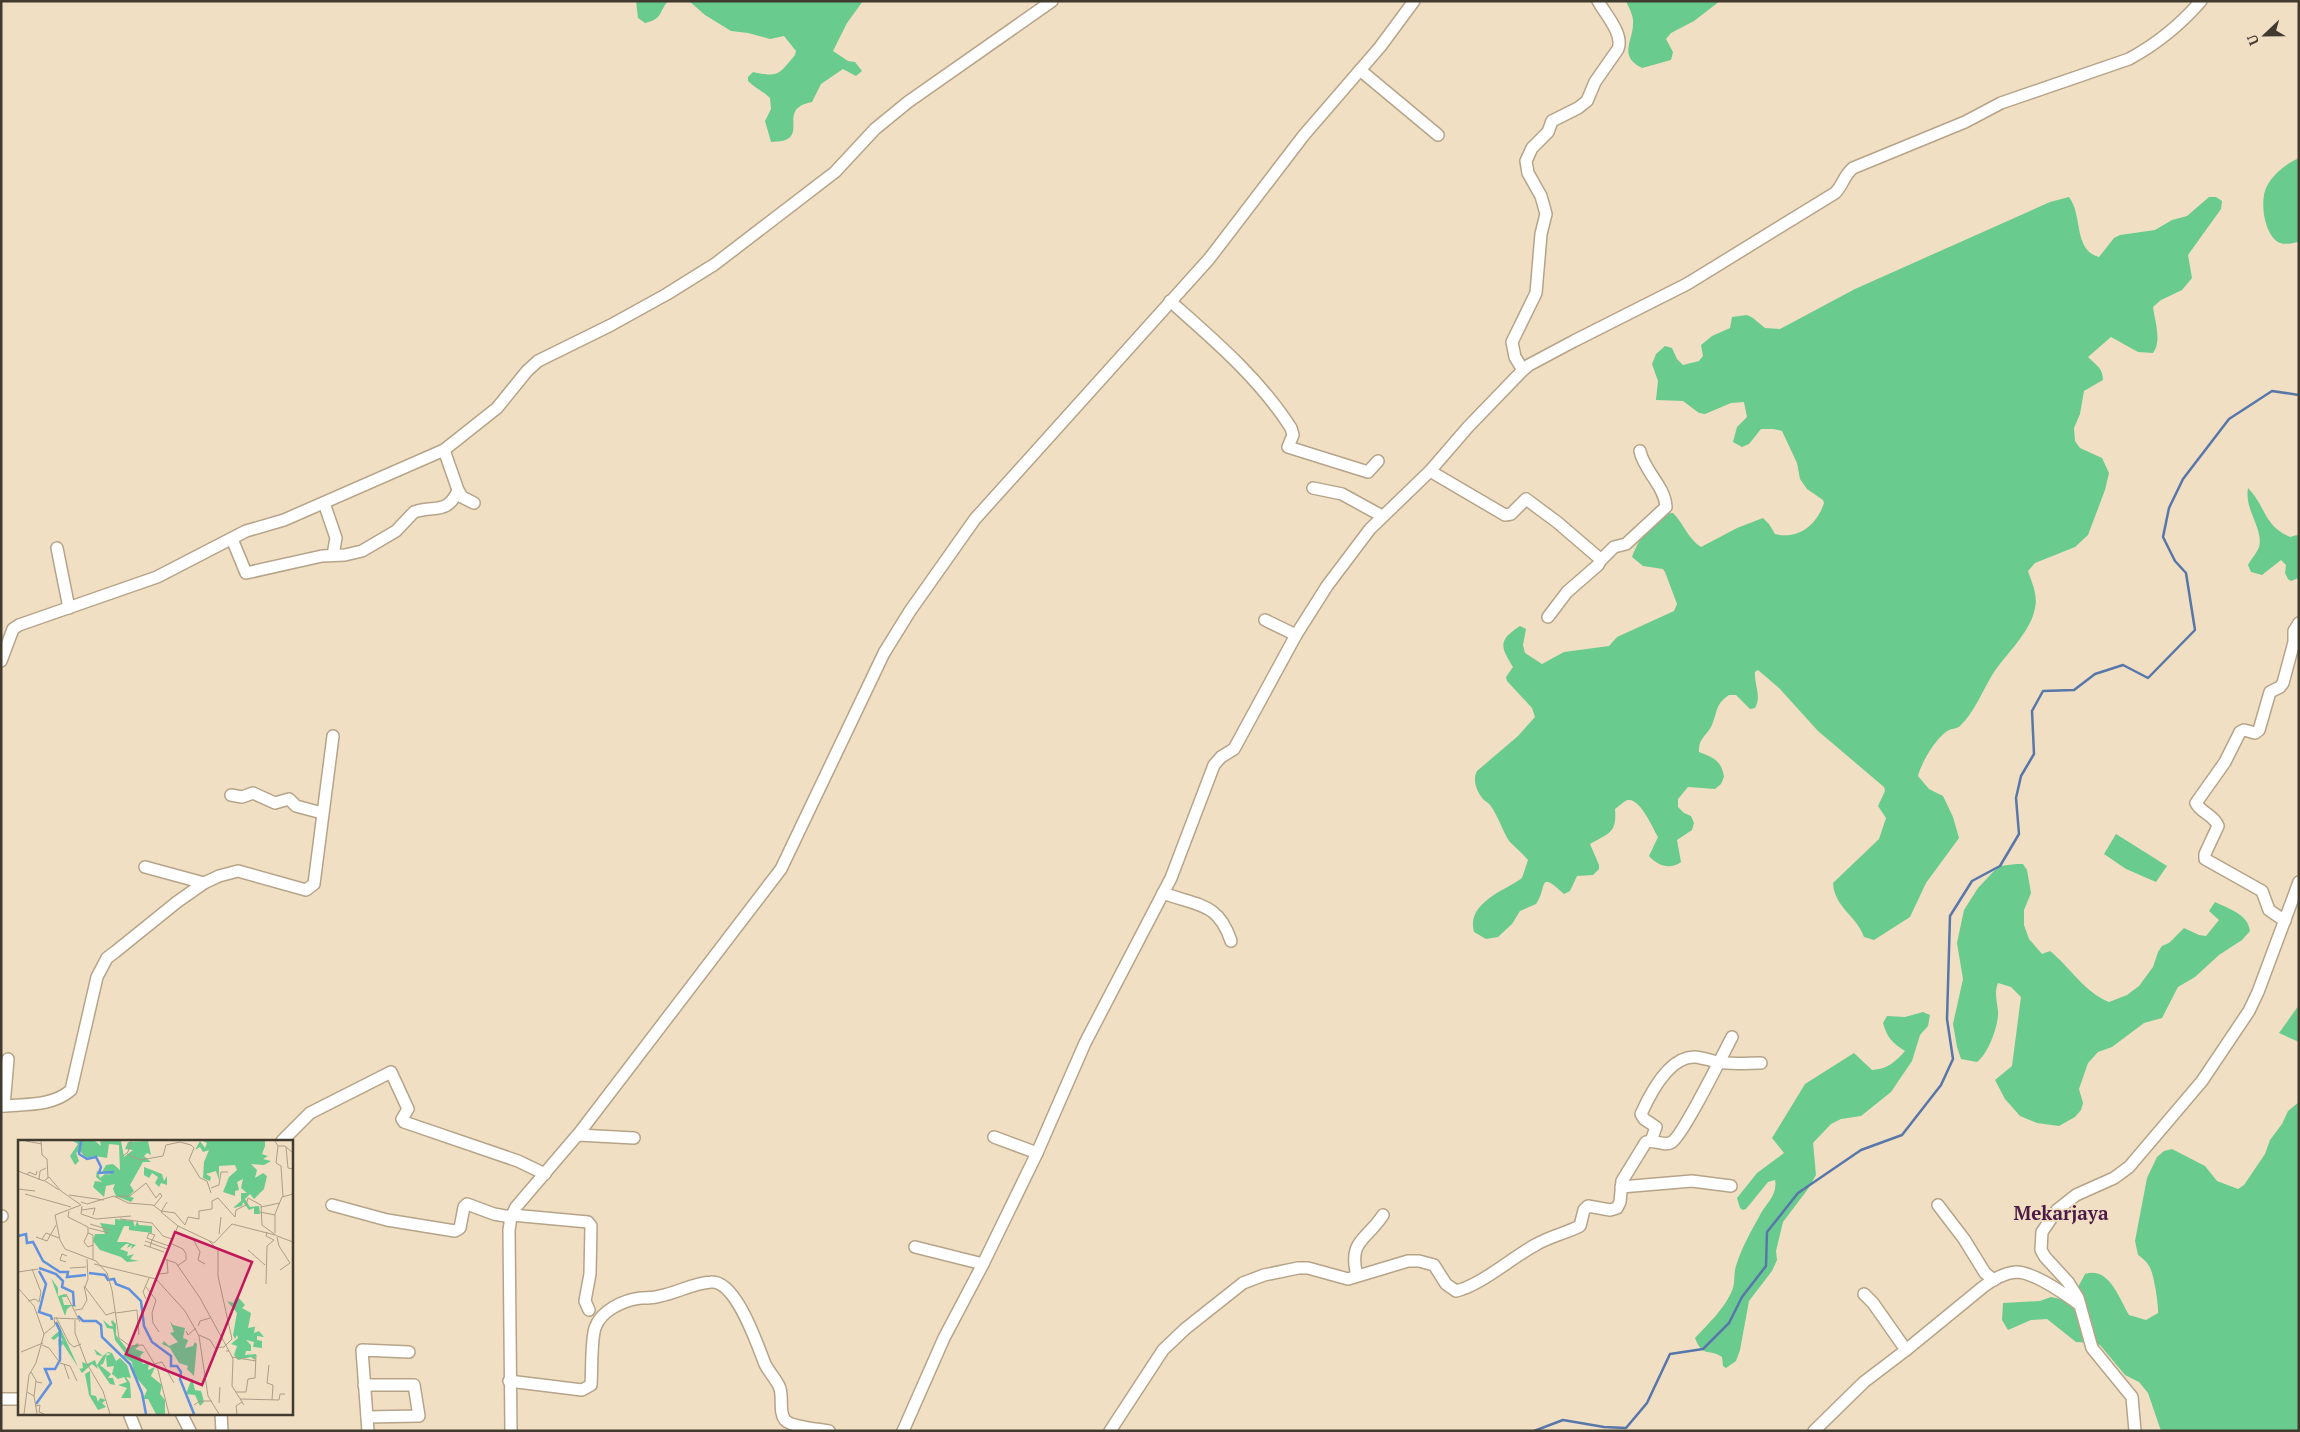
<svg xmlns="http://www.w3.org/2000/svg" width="2300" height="1432" font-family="'PT Serif',serif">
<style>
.forest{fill:#6acb8e}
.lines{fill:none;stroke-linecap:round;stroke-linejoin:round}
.stream{stroke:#5777aa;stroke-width:2.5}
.minor-casing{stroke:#b6a489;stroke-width:14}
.minor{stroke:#fff;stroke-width:11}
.labels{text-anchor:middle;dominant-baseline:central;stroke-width:4;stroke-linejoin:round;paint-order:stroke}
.quarter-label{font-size:19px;font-weight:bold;fill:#4c1948;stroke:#f1dfc3}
.inset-river{fill:none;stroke:#6091df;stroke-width:2.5}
.inset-road{fill:none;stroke:#ab9d88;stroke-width:1}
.view{fill:#c2185b;fill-opacity:0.15;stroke:#c2185b;stroke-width:2.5}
.inset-edge{fill:none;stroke:#413a2f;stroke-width:2.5}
</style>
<rect width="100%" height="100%" fill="#f1dfc3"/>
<g class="forest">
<path d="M636,1H668C658,13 663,19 645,23L638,18Z"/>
<path d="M689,1H863L847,23L833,51L848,61L855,62L862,71L856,76L843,69L821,84L812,102C773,109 815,142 771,142L765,121L771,109L770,98C763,91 755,88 748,81V77L753,72C779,78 779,74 795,55L796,51L784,36L770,39L748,33L731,31L705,15Z"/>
<path d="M1626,1H1720L1694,21L1671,33L1666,39L1673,52L1671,60L1642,68C1618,56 1633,41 1633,24C1634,16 1629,8 1626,1Z"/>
<path d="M2299,158V242C2292,243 2286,245 2280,243C2264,236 2259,200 2267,186C2273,174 2287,163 2299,158Z"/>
<path d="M2069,197C2083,215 2073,250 2099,257L2114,238L2120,235L2155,230L2172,220L2187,216L2209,197H2216L2222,201L2221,209L2188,255L2192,278L2182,290L2161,300L2153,307C2155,322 2162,341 2153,353L2138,352L2111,337L2088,357C2096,365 2103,368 2103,380L2084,391L2080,414L2074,428L2075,441L2080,448L2102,458L2109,473L2105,490L2088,535L2075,547L2035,563L2028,571C2032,583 2038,595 2035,608C2031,631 2007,653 1994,672C1983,689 1975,712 1960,726C1957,729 1953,728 1949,730C1937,736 1921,763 1918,776L1929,789L1943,796L1953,817L1959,838L1926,883L1910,917L1874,940L1864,937C1857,916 1834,907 1833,883L1879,839L1886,818L1878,806L1885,791L1884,787L1818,731L1779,688L1758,670L1755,672C1754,685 1762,696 1755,708L1750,709L1736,695H1729C1715,705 1718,710 1712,725C1707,736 1698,738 1699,752C1713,757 1722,761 1724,777L1721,784L1715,789L1688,787L1678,799V807L1684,813L1691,816L1694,823L1692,830L1677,840L1681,862C1670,870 1658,866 1649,856L1658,837C1653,828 1640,798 1628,800C1624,801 1618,807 1615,809C1617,833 1609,833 1590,844L1599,865V869L1593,875L1577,876L1570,891L1564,894C1537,869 1548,887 1536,904L1520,911L1512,924L1498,937L1486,939L1474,932C1466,903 1504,891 1522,878L1528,860C1523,854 1517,849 1511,843C1505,837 1497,813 1490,805C1489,803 1486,802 1484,800C1477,793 1472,780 1477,771L1518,736L1535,717L1532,708L1507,681L1506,677L1513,667C1501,647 1497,641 1520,626L1526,629L1523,645L1525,653L1542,664L1564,652L1609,646L1617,637L1674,611L1677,604L1665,572L1663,569L1643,566L1632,557C1638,541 1653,513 1673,513C1684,524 1688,539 1701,547L1737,528L1763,518L1769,524L1775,534C1798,540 1817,525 1824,503L1823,500L1807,489L1800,479L1797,463L1782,431L1773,429H1761L1749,444L1742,447L1733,442L1737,427L1747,417L1744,402L1731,403L1705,414L1699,413L1683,401L1656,400L1658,381L1652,364L1656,354L1665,346L1672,348L1677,359L1683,365L1699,361L1703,356L1701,345L1712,336L1730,328L1732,317L1747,315L1753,318L1765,328L1780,329L1855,289L2050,202Z"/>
<path d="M2248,488C2267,508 2263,525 2290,537L2297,535L2299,537V578L2291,581L2288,579L2285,573L2286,565L2281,560L2262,575L2251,572L2248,565C2251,559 2257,553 2259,547C2264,529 2244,510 2248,488Z"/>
<polygon points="2116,834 2167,866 2156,882 2126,869 2104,854"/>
<path d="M2016,864H2023L2027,870L2031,893L2024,910V925L2029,939L2042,954L2050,951C2070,967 2084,992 2109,1002L2127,995L2139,986L2153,967L2158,952L2162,946L2169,943L2184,928L2199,935L2206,936L2219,920L2209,911L2215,902C2229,909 2248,914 2250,931L2242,940L2219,955L2195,977L2178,987L2162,1018L2144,1023L2112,1047L2098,1052L2088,1063L2079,1089L2083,1103L2081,1110L2075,1117L2059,1126L2037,1123L2020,1116L2005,1099L1995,1080L2012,1066L2021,997L2011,987L1998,983C1994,993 1997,1001 1998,1011C1999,1025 1988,1054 1977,1062L1961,1059L1957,1047L1953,1024L1963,979L1957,943L1964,910L1978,888L1993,872L2000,866Z"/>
<polygon points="2299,1005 2299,1042 2279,1033"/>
<path d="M1923,1012L1930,1015L1928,1026L1920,1035L1912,1061L1891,1092L1861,1116L1841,1119L1831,1124L1813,1143L1816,1175L1808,1189L1783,1222L1776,1251L1777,1260L1772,1271L1749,1301L1740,1350L1736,1361L1726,1368L1723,1366L1722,1357C1710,1348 1703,1359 1695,1338C1708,1324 1723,1310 1731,1293C1736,1284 1733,1275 1736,1266C1741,1249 1750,1233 1759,1217C1765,1204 1778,1196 1775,1180L1768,1182L1746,1209L1743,1210L1740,1208L1737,1198L1757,1173L1784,1153L1772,1138L1805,1084L1854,1053L1872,1070C1888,1069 1895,1062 1905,1051C1892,1043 1887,1037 1883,1023L1887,1016L1905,1017Z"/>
<path d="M2299,1102V1431H2161L2148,1393L2139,1382L2125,1375L2100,1345L2094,1343L2076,1342L2047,1319L2031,1320L2008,1330L2002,1320L2003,1303L2040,1301L2051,1297L2060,1299L2077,1289L2085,1274C2109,1266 2119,1298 2129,1315L2146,1320L2158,1313C2159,1306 2154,1277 2151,1270C2149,1264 2144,1259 2138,1255L2135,1241L2147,1178L2157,1157L2164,1151L2172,1149L2205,1166L2217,1181L2238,1189L2244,1185L2265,1154L2270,1140L2282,1124L2288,1111Z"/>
</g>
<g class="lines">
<polyline class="stream" points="1534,1431 1563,1420 1604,1427 1626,1428 1647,1403 1670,1354 1703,1349 1729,1323 1742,1297 1766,1266 1767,1232 1798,1193 1861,1150 1902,1135 1941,1085 1953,1059 1947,1019 1950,916 1972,881 2000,866 2019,834 2016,798 2021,776 2034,754 2032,711 2043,691 2074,690 2095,674 2123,665 2148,678 2195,630 2186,573 2175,561 2163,537 2169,508 2183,479 2229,419 2272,391 2299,395"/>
<defs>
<g id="minor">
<polyline points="1360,70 1438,135"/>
<path d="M1170,301C1214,340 1259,378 1291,428L1293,435L1288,447L1368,472L1378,461"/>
<path d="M1523,370L1515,357L1512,342L1536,293L1541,234L1546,214L1541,196L1528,173L1526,161L1532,148L1548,132L1552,121L1578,108L1587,101L1595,82L1618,49C1624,34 1605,14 1598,1"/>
<polyline points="444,450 458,490 462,497 474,503"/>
<polyline points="1430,471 1505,515 1511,514 1526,499 1557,522 1599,558 1600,561 1598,565 1567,592 1548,617"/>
<polyline points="1313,488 1342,494 1382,516"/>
<polyline points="324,503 336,538 333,555"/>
<path d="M232,539L246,573L322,556L345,555L362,551L396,531L414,512C436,505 446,515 458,491"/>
<polyline points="57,548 69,608"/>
<path d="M1600,561L1614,547L1626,544L1666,507C1665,486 1644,471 1640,451"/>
<polyline points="1265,620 1296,635"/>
<polyline points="1,661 13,629 19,625 157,577 246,531 284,520 444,450 497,408 527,371 538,361 611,325 667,294 715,264 835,172 875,129 908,102 1052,1"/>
<polyline points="231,795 242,797 253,793 275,803 289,799 296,806 322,813"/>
<polyline points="145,867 204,883"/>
<path d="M1163,893C1198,906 1218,902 1231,941"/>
<path d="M2285,921L2269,910L2262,891L2205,859V854L2218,826C2214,815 2201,813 2196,803L2225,762L2240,732L2244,730L2255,733L2259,730L2270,692L2280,687L2283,683L2294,642V631L2299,623"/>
<polyline points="1,1106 4,1106 8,1059"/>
<path d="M4,1106C27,1104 53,1106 71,1090L97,977L107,958L115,952L177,902L204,883L219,876L238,871L306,890L314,884L333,736"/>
<polyline points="578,1135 634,1138"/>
<polyline points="994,1137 1037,1153"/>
<polyline points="282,1141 310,1113 391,1072 408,1109 402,1119 404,1122 518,1161 545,1174"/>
<path d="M1651,1141L1656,1127L1644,1119L1641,1114C1650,1094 1669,1056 1695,1057C1706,1058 1716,1063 1726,1063C1738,1064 1750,1063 1761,1063"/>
<polyline points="1621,1187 1692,1181 1731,1186"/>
<polyline points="332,1205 387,1220 455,1231 460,1228 464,1207 467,1204 494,1214 511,1217"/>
<polyline points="1938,1205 1964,1239 1985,1273 1994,1280"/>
<polyline points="512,1215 588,1222 591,1226 590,1274 585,1301 589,1310"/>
<polyline points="1,1216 2,1216"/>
<polyline points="915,1247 983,1264"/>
<path d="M1357,1276C1348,1240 1366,1241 1383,1215"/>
<path d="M1864,1294L1873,1303L1906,1350L1983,1287C1992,1280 2004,1273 2016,1272C2034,1272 2065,1294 2080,1305"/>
<path d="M509,1381L582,1390L591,1385C592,1370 591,1341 595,1328C601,1310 624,1300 641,1298C647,1298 654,1298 660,1296C677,1293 693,1283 711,1282C736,1280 757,1344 765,1364C769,1372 775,1378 779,1386C784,1396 778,1411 785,1420C791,1427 819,1429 829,1431"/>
<polyline points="364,1385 414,1385 419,1416 367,1417"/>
<polyline points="1,1399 19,1399"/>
<polyline points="129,1413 136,1431"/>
<polyline points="181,1413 190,1431"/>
<polyline points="221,1413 222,1431"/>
<polyline points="368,1431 362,1350 409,1352"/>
<polyline points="511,1431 509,1230 511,1217 516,1207 580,1132 781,869 884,653 910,611 975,519 1209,259 1304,135 1380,47 1414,1"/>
<path d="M903,1431L944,1338L983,1264L1037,1153L1085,1043L1171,878L1214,765L1221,757L1234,749L1296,635L1327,586L1370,529L1430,471L1468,427L1523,370L1529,365L1574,341L1687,284L1835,193C1843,185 1844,175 1853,168L1965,122L2001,103L2129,59C2155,45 2181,24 2201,1"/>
<path d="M1110,1431L1163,1350L1185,1329L1243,1283L1264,1275L1298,1268H1308L1348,1279L1408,1261H1419L1434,1265L1446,1284L1456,1291C1480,1286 1514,1256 1537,1244C1551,1236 1566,1233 1580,1226L1584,1210L1588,1206L1610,1210L1617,1208L1620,1202L1622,1181L1646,1142C1654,1139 1664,1147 1672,1142C1683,1135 1723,1054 1732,1037"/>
<polyline points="1814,1431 1864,1382 1906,1350"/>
<polyline points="2135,1431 2132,1397 2092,1348 2078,1298 2068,1282 2045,1257 2041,1250 2042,1232 2057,1210 2076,1195 2114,1178 2129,1167 2202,1081 2249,1011 2258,992 2299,882"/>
</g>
</defs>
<use href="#minor" class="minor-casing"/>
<use href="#minor" class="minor"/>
</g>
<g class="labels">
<g class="quarter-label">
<text x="2061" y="1212">Mekarjaya</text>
</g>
</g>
<g transform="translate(18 1140)">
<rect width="275" height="275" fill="#f1dfc3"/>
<path d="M55,1H77L83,6L82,1H108H103L106,17L115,10L107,9L110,2L130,1L133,15L129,13L126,16L133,22H125L112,45L116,51L111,56L116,58L113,62L98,56L95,49L97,44L88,46L86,57L75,47L77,41L84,42L78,37L79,30L82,38L87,34L94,35L84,32L88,25L95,24L102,30L101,5L91,4L89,18L77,16L68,18L62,11L58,13L61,21L57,25L52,16L60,4ZM182,1L187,8L189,3L185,1H247V6L249,1L244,14L250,16L245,19L253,21L246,25L233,24L239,30L237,38L245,33L249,36L246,49L236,59L232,54L227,59L232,67L241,66L242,74H236V68L231,70L225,62L224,66L215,68L223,61V53H229L223,48L225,39L219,42L221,50L217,51V56L205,52L211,37L219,30L217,25L201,26V40L198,31L188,34L193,37L192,41L185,38L186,22L191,10L185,12L182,7L177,10ZM126,27L144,34L146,41L149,36V45L143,43L141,47L137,43L140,37L134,33L131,38L126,35ZM97,79L115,81L117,87L119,81L121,85L134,86V93L111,90V86H106L99,102H108L118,105L113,109L114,105L109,108L111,104H108L102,109L110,112L109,116L116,114L112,119L121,121L109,122L103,117L82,110L75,101L77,94H87L82,83L97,85ZM33,138L40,148V156L47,154L49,157H44L46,165H55V162L58,167L53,166L49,169L47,176ZM219,156L227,165L224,168L233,173L230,188L241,186L237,187L236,193L241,191L246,197L239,196V200L244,201V208L235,207L236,202L228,200L233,205V211H228L227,215L238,214L237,220L233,217L220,220L216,215L219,206L213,204L220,198L219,195L217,199L215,195L219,173L209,161L215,163ZM35,180L41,185L61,229L65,228L64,222L69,224L77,220L80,229L74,224L64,233L45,204L41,209L40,199L45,201L42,195L36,200L33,198L41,191ZM85,180L92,186H95L93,182L94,180L98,184V195L109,209L120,203L121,206L117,209L126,212L122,216L125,224L131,223L130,230L137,227L133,236L144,245L142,254L147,260V274H138L130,259H125L129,250L116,235L114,222L105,216L107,213L97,200L95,189L89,188ZM152,181L155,185L167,188L165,198L170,200L167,208L175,206L177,202L179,204L176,236L169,229L170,226L161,223L152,208L144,204L146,201L151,206L160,202L152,193L156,192ZM76,209L85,216L90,212L94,213L98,221L102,218L109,225L113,238L108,237L112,243L113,258H103L109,248L100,245L109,242L106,237L100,239L94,234L96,226L89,227L88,216L93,214L89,213L85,224L82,225L93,234L90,238H95L97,245L92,244L79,225L85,216L79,215ZM72,231L73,255L78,256L80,262L82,258L88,260L84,263L88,267L80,270L71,255L67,234ZM174,238L177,250L183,251L184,254L186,262L182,266L177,255L168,254Z" fill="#6acb8e"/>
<path class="inset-river" d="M63,1L61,14L69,19L78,17L83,27L81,33L96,32M0,96L8,94L9,103L15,102L25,121L42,132H50L49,137L68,135M21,128L38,134L45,141L44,147L55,152L56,166M21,131L28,144L21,172L33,176L34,180M71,133L87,135L90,140L96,139L98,144L111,149L123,161L126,186L134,202L153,216V226H159L163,232L162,239L176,274M60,176L65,181H78L83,185L84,197L112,224L124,253L128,274M18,264L33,243L27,229H37L42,220V191L38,182"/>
<path class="inset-road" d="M8,1L24,4M23,1L24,15L29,19L30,38M257,1L260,6L258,23L263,26L265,57M260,6H267L275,13M268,7L270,28L275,29M109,14L122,20L145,16L148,5L162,2L173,5L176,8L171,20L182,38L189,41L193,53M105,16L110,12L113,1M0,31L26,41L31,37L43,51L63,65L37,75L42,100L47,109L78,121L89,133L94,150L101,198L112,206L125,205L140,230L151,274M9,35L11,32L18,35L19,31M21,40L22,31L28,28M27,41L41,50M193,48L201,45L203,32H210M0,49L17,51M7,54L53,67M51,55L86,60M97,57L112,56L128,43L138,58L142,53M63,62L69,64L96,56L110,63L135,65L143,71L157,73L167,85L170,77L181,79V71L194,69V61L200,58L217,77L218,70L228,65L230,58L243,65L244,85L259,96L275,102M149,62L143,72L160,86L146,119L158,123L182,158L211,211H208M64,66L63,74L78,79L113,76M136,66L144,56L142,53M243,67L262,63M64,70L77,68L75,75M51,71L50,77L70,87V93L75,95V120M242,72L257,75M102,79L134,83L145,96L154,99M72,84L92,90M160,86L196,103L214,84L257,95M71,88L91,93M70,93L66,102L70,107L75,105M257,93V74L264,57L275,54M201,94L203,77M18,97L29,101L38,85M259,97L261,106L272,123L262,130M24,99L28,93L41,98M175,99L182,112L180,120L187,124M127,101L149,109M152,103L165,109L168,114V120L159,126M126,105L146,112M132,107L134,100L129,98L131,93L137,95L134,100L151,106M230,110L247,125M69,119L70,139L67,147L88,175L97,172M48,122L42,120L44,114L49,116M76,124L138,139L167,171L181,196L190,256L201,274M52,128L68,127M0,132L20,129M138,139L141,134L150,133L149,120M248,144L249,106L256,100L248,96L249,92M128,147L138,160L134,173L135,183L141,192M0,148L16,166L26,194L18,223L11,235L6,274M48,154L62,182M128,159L125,152L131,138M10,161L17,159L21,162L23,152L14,129M57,170L64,169L69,160L66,146M98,173L119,170L121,195M38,177L51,203L56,207L63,204M57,180V193L68,222L85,251L92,274M180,186L182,181L192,178M168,191L170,195L178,188M26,194L37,185L36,178L60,179M181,195L192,200L197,208L206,207L214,199L200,136V110L191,101M24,205L31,208L42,223L52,226L59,241M211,211L215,219L214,246L226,265M3,212L25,203M214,217L238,221M46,224L51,239M136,224L144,222L156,243M251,225L249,243L255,245L254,260M13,232L19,242L24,243M9,252L16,256L18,241M218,252H228L230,239L237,238L238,215M16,256L19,274M222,259L261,260L262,254H267M201,263L202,247M176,265L182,261H194M18,266L22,265L21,272L26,274M219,274L218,266L224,262"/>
<path class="view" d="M157,92L234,122L184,245L108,214Z"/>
<rect width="275" height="275" class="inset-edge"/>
</g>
<rect width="2300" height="1432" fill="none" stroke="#413a2f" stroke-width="5"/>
<g transform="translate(2265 35) rotate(248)" stroke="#f1dfc3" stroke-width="4" paint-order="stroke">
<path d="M0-4L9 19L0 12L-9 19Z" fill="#413a2f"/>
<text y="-8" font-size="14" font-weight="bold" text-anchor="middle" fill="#413a2f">U</text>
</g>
</svg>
